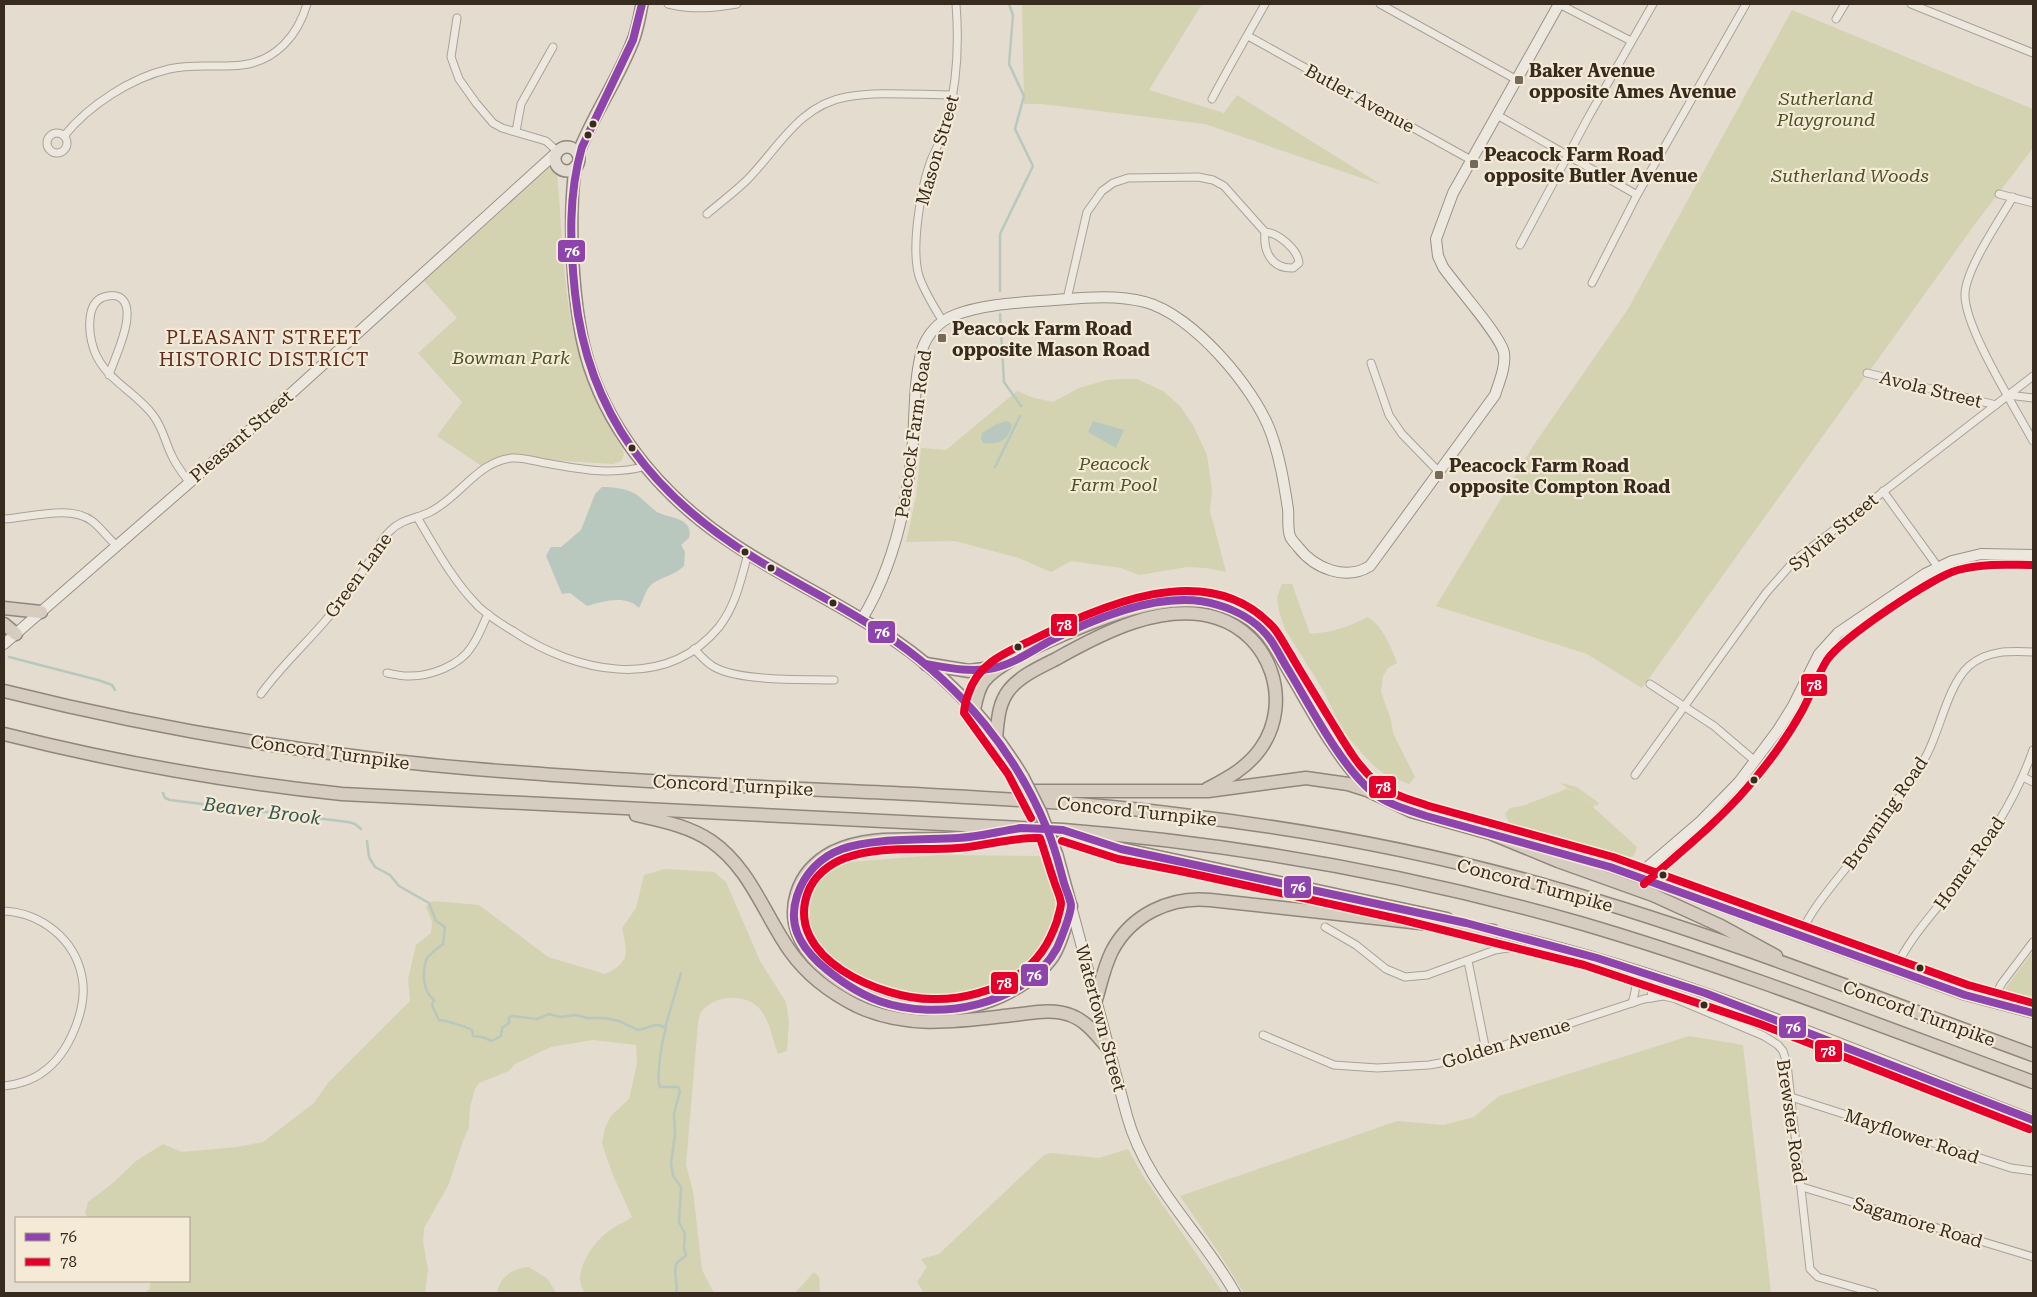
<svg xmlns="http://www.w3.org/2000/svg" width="2037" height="1297" font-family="'Roboto Serif',serif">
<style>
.green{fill:#d3d2b1}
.water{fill:#b9c8bf}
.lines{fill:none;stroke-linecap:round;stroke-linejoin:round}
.stream{stroke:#b9c8bf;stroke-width:2.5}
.street-casing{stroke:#a9a297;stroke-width:9}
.secondary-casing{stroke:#999187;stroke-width:12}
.primary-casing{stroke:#8f877e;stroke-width:14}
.highway-casing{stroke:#8f877e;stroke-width:15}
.street{stroke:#ece8e0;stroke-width:7}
.secondary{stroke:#ece8e0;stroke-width:10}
.primary{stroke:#e3ddd1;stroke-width:11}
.highway{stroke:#d6cdc0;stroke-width:12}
.primary-bridge-casing{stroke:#8f877e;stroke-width:14;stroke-linecap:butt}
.primary-bridge{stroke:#e3ddd1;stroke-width:11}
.bus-1-casing{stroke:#f4ead5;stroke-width:11}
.bus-2-casing{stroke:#f4ead5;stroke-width:11}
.bus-1{stroke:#8e44ad;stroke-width:8}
.bus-2{stroke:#e4002b;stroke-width:8}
.poi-dot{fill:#74695d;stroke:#f4ead5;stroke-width:2}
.bus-dot{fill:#372b20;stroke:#f4ead5;stroke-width:2}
.labels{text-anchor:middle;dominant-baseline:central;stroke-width:4.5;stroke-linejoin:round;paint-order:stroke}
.poi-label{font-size:18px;font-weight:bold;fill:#372b20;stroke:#f4ead5;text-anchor:start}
.street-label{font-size:18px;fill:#372b20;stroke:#f4ead5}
.park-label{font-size:18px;font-style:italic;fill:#495327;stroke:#f4ead5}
.neighbourhood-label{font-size:19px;letter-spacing:1px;fill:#622d21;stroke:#f4ead5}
.water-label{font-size:19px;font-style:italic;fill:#305653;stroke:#f4ead5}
.line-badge{stroke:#f4ead5;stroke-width:2}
.badge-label{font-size:14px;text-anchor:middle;font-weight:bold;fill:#fff}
</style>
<rect width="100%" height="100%" fill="#e4dcce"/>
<g class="green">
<polygon points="1022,4 1202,4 1149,90 1224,113 1237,95 1382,185 1205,124 1042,104 1024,104"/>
<polygon points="1792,10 2033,109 2033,148 1975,224 1642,688 1587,654 1436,606 1535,443 1628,309"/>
<path d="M549,168L555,169L557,172C562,226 562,282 574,335C583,376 601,414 623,450L624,455L621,461L613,464L500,457L483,467L437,436L462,402L418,353L457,318L424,281Z"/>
<polygon points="1123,379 1137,379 1163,391 1180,406 1193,425 1207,455 1212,490 1210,511 1226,572 1206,568 1187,567 1139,575 1121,568 1071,561 1051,572 1019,558 955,541 906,542 916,497 921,448 946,450 1017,391 1034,398 1053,402 1079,388 1107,380"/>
<path d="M1282,584H1292L1310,634C1332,632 1349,627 1368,617C1384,628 1390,645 1397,663L1388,668L1383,676L1381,692L1391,720L1393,733L1415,777L1409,784L1386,775L1373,765L1352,742L1339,723L1323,690L1285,629L1279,612L1277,597Z"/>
<path d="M1561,783L1577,787L1599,803L1596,806L1594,804V808L1637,847L1634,855L1630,858L1625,860L1616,858L1600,849L1509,823L1505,814L1510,808L1522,806L1567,789L1577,793L1593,804C1585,796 1565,788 1561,783Z"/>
<polygon points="939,855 1040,856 1051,866 1058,914 1051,939 1041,956 1026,971 970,1000 934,1005 893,999 866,990 838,972 814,949 805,931 802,911 813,881 837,863"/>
<path d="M665,869L714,872L726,882L760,961L786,1002L789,1021L787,1051L778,1054C772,1039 770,1019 758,1007C743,993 714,995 701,1012C699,1015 699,1020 698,1023L686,1165L693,1191L702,1270L714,1293H584C583,1289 580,1283 580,1278C581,1260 597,1238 612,1229C618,1224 626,1222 632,1217L612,1173L602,1143L605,1128L611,1116L629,1099L637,1064L636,1045L593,1040L551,1047L515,1064L509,1071L479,1083L475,1089L470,1107L469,1127L463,1141L448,1186L424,1228L423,1242L428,1269L425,1293H145L149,1289L151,1281H189V1218H88L85,1213L88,1202L113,1183L136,1161L163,1144L182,1152L237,1147L263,1142L314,1103L328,1083L410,1001L408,979L416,945L431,933L432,922L426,907L429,903L434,901L479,905L548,957L605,974C630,962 628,954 622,928L636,908L644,875Z"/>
<polygon points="2033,951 2033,1003 2006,996 2004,993 2007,986"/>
<polygon points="1689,1036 1743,1045 1771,1293 1244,1293 1221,1256 1180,1196 1397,1121 1443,1125 1474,1117 1499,1096"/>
<polygon points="1128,1149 1143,1176 1223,1293 924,1293 917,1282 927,1267 921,1259 939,1254 1044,1155 1051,1153 1099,1158"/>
<path d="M529,1267L548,1279L556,1293H497C500,1276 513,1268 529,1267Z"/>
<polygon points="814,1272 819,1277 820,1293 795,1293"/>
</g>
<g class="water">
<path d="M1006,421L1012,424C1009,441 999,445 983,443L981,439L982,433L997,424Z"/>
<polygon points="1093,421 1124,430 1116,448 1088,432"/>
<path d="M602,487C616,487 632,489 642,499C647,504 652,508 657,512C670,519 694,517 689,538L681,545L685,552L684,566C675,575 662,577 652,584C645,590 643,601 639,608C625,594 603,602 587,606L570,593L562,594L546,556L551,547H561L581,530L595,494Z"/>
</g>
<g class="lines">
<g class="stream">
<polyline points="1000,291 1000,234 1033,166 1015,129 1024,96 1009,64 1013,15 1009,4"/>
<polyline points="1000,314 1004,382 1021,406"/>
<polyline points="995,467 1020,416"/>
<polyline points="9,657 98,680 112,685 115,690"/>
<polyline points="163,793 165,798 170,800 348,822 355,824 361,829"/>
<path d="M367,841L369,857L375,867L390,875L399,886L429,903L436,921L445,927L443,944C438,948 428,955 426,960C422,974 423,991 434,1000L432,1005L439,1020C448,1021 464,1026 472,1030L473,1036L482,1037L492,1041L501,1036L502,1028L509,1023V1017L512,1016L537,1019L549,1014L560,1017L576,1015L587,1018H605L619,1021L638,1030C648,1029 657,1020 666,1029C662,1038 656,1079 660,1087H678L680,1091L674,1114L675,1135L671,1163L673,1176L681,1187L679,1222L685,1234L684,1248L686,1255C684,1258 679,1260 677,1263C672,1271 679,1284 676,1293"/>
<polyline points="665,1028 681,973"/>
</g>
<defs>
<g id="street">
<path d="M668,4C693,10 713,8 737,4"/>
<polyline points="1380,4 1517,80"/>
<polyline points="1559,4 1631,41"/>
<polyline points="1911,4 2033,53"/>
<polyline points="457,18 451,57 459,79 476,103 493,123 502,128 546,141 557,151"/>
<polyline points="1836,19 1845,4"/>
<polyline points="1248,36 1471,160"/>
<path d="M1212,99C1229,67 1247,36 1265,4"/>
<polyline points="1497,115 1637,195"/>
<polyline points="516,131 521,104 553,47"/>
<circle cx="57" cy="143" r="10"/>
<path d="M64,136C89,105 131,78 169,69C194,63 218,68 242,65C276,61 298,35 307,4"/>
<polyline points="1999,194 2033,203"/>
<path d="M2013,197C1999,221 1967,267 1965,293C1963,326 2016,409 2033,441"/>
<path d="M707,214C721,202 736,191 748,179C778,148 800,105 846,97C879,91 919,95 953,95"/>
<polyline points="1520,245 1589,116 1653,4"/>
<polyline points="1592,283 1637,195 1746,4"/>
<path d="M1067,299L1087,212L1102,191L1113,183L1128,178L1198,177L1213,180L1224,186L1265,232C1263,252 1272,269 1293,268L1299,263C1298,249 1278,233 1265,232"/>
<path d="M942,320C934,307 924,291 919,276C911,249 920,191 930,163C935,149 944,136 947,121C957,84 959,42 956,4"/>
<polyline points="1371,363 1389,415 1402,434 1438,471"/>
<polyline points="1867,373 1996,405"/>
<path d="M109,375C115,357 137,313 122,299C119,296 113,295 108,296C85,299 88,332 94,350C105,380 135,391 153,415C163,428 165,442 172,456C176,465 183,474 189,482"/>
<polyline points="2008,395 2033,398"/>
<polyline points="1883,491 1938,567"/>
<path d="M417,517C436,549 453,581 479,607C489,616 501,624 513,631C575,672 664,693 719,627C736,605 741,579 748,554"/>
<path d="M4,519C28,518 71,504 92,521C101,528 108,538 117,546"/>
<path d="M694,649C699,654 705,661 711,665C735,682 803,679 834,680"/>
<path d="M387,673C393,674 400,676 406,676C429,677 460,666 472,646C479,636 483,624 488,614"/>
<polyline points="1650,684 1714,726 1755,761"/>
<path d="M261,694C282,665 308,642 331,614C345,597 359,578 371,559C377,549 381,539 390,531C401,519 416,519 430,512C459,498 478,461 512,458C522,457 535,461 545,463C580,469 612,476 646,466"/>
<polyline points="1635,775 1766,593 1795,560 2033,376"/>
<polyline points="2023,777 2033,782"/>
<path d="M4,911C41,913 75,939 82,977C88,1008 69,1054 43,1072C33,1080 16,1085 4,1086"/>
<polyline points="1325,927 1356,945 1386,969 1405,977 1427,975 1495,950 1514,947"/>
<path d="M1800,935C1812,908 1832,886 1850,863C1876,829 1902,796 1925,758C1940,732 1947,686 1969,666C1987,650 2010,651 2033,652"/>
<polyline points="1468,961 1486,1051"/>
<path d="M1628,968C1639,978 1636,990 1632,1003"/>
<path d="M1895,970C1907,942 1929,918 1948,894C1982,849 2014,805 2033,750"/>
<polyline points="1652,998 1651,990 1658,977"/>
<polyline points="1991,1003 2002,983 2033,942"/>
<polyline points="1263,1035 1334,1065 1377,1068 1429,1065 1462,1059 1644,999 1664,996 1676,999 1764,1036 1778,1045 1783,1051 1787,1064 1810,1269 1818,1277 1874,1293"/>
<polyline points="1791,1097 2011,1168 2033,1171"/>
<polyline points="1802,1187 2033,1257"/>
</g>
<g id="secondary">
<path d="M862,619C894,566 908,502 913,441C915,412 914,379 922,350C927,334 939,321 955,315C981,305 1013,303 1040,301C1074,299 1111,293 1145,302C1192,314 1255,388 1271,433C1280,458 1284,483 1288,509C1289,517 1287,528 1290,536C1291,540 1296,544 1298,547C1315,569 1346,581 1370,566L1495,395C1499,382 1506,367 1504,353C1501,336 1456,286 1443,267L1438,256L1436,239L1453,193L1559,4"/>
<polyline points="4,644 274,409 556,153"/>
<polyline points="1520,841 1581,858 1637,876 1965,995 2033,1013"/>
<polyline points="1637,876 1701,821 1739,782 1778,730 1793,706 1819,654 1838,633 1925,574 1952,561 1981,554 2033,555"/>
<path d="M1071,906L1127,1116C1146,1185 1201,1232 1235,1293"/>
<path d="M1493,931C1680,973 1856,1051 2033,1120"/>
</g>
<g id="primary">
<circle cx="567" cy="159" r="12"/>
<path d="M578,154C593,114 619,79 634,38C638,27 640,15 642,4"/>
<path d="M575,167C571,200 571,232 573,265C575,298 579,334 589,365C613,439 668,501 732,543C784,578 841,604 893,639C946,675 990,722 1023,777"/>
<polyline points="1057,855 1071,906"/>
</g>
<g id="highway">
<polyline points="4,608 41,612"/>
<polyline points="4,624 16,634"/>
<polyline points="926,664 969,671 999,667"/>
<path d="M4,691C176,734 351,761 528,773C656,783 785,788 913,794C1003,799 1094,803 1183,815C1310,830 1438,854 1561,890C1721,936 1877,998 2033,1055"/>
<path d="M974,710C976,700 978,689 984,681C999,662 1046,642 1069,632C1128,607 1216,574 1266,634C1278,649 1286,666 1296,682C1318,720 1338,757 1368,788"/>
<path d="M4,734C115,762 228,782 342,794L1063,830C1238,844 1411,875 1580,923C1734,968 1883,1027 2033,1082"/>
<path d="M996,737C998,721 998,704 1009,690C1020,676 1040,667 1056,659C1102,633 1163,601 1217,618C1271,635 1293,702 1261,748C1247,768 1228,778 1207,789"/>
<polyline points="1020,793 1034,791 1208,791 1306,778 1348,784 1367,790 1411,811 1490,833 1558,861 1653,895 1721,926 1776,956"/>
<path d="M636,815C662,821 689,826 711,841C750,868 764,914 790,951C807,975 831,993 857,1006C908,1030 960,1021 1013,1015C1032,1013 1052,1008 1070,1015C1087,1021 1097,1036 1109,1049"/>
<path d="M998,832C986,834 973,837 961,838C919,842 872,833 833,852C816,861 803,874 797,893C788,921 800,946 820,965C870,1012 948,1024 1009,992C1026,983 1042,972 1053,956C1062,941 1066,923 1071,906"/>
<polyline points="1084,837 1121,849 1447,919"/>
<path d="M1096,1000C1101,983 1104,967 1112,951C1131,915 1170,896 1210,900L1493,931"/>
</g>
</defs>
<use href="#street" class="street-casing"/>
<use href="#secondary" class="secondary-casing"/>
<use href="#primary" class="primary-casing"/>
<use href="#highway" class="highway-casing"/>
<use href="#street" class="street"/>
<use href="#secondary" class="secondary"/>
<use href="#primary" class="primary"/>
<use href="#highway" class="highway"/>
<defs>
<polyline id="primary-bridge" points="1023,777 1041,813 1057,855"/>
</defs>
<use href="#primary-bridge" class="primary-bridge-casing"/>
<use href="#primary-bridge" class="primary-bridge"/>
<defs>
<g id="bus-1">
<path d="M642,4L633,40L582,147C568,195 570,244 575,293C588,415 654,497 756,559C802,587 851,610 895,641C963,689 1016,753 1047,829"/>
<path d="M926,664C948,668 971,673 994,668C1013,664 1030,652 1048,642C1095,618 1165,588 1218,605C1235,610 1254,620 1266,634C1274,643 1280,656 1286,666C1310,705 1338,762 1371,791C1386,804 1408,810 1426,816L1610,867L1965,995L2033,1013"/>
<path d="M1021,828L1047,829C1055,847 1059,865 1064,883C1066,890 1070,898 1071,905C1071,914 1061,939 1057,948C1025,1006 938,1022 879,1001C857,993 837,979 819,963C799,944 788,924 797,896C804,874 820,857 842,849C872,838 924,840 958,838C979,837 1000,831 1021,828Z"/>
<polyline points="1047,829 1063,830 1121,849 1466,923 1597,958 1705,993 2033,1120"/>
</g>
<g id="bus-2">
<path d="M1031,818L1008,774L964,713C964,707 966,701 968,695C977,665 1002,654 1028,642C1099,607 1207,555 1273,627C1280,635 1285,646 1291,655C1303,676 1316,696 1328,716C1343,740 1356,765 1377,783C1391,795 1412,800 1429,806L1613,857L1968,985L2033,1003"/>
<path d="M1040,838C1045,852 1049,867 1054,881C1056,888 1060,895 1061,903C1061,909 1058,915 1057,921C1049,944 1038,961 1018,975C994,991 962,1000 932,999C882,999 783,958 808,892C814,876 829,864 845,858C881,845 921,851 958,848C985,846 1012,837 1040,838Z"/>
<polyline points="1062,841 1118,859 1180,871 1403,920 1584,965 1760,1024 2029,1129"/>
<path d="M1644,884C1679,853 1716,824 1747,788C1767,765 1787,738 1802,711C1811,695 1817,676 1827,660C1842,638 1932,577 1958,570C1983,563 2007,565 2033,565"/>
</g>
</defs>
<use href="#bus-1" class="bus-1-casing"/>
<use href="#bus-2" class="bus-2-casing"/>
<use href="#bus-1" class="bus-1"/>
<use href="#bus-2" class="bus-2"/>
</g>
<g class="poi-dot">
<rect x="1514" y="75" width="10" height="10" rx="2.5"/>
<rect x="1469" y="159" width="10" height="10" rx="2.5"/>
<rect x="937" y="333" width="10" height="10" rx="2.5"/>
<rect x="1434" y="470" width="10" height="10" rx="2.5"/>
</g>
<g class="bus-dot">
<circle cx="593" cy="124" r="4.5"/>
<circle cx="588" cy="135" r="4.5"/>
<circle cx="632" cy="448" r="4.5"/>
<circle cx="745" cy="552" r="4.5"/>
<circle cx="771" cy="568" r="4.5"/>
<circle cx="833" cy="603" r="4.5"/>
<circle cx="1018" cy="647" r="4.5"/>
<circle cx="1754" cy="780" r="4.5"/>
<circle cx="1663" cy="875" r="4.5"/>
<circle cx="1920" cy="968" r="4.5"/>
<circle cx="1704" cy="1005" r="4.5"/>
</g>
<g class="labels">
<g class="poi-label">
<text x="1529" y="70">Baker Avenue<tspan x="1529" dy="21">opposite Ames Avenue</tspan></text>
<text x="1484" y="154">Peacock Farm Road<tspan x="1484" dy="21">opposite Butler Avenue</tspan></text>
<text x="952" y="328">Peacock Farm Road<tspan x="952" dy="21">opposite Mason Road</tspan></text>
<text x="1449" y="465">Peacock Farm Road<tspan x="1449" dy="21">opposite Compton Road</tspan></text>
</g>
<g class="street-label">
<text transform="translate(1360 98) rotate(29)">Butler Avenue</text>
<text transform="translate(937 150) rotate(-74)">Mason Street</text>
<text transform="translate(1931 389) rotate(14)">Avola Street</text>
<text transform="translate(913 434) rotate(-82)">Peacock Farm Road</text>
<text transform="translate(241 436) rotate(-41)">Pleasant Street</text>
<text transform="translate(1833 532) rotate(-40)">Sylvia Street</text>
<text transform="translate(358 575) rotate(-54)">Green Lane</text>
<text transform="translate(330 752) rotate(8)">Concord Turnpike</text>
<text transform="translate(733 785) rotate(3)">Concord Turnpike</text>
<text transform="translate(1137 811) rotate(6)">Concord Turnpike</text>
<text transform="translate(1885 813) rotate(-55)">Browning Road</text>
<text transform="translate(1969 863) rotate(-55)">Homer Road</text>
<text transform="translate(1535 885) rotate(15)">Concord Turnpike</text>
<text transform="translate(1919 1013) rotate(20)">Concord Turnpike</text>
<text transform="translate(1101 1018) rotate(75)">Watertown Street</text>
<text transform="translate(1506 1043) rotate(-17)">Golden Avenue</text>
<text transform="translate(1792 1121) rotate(82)">Brewster Road</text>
<text transform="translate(1912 1136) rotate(18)">Mayflower Road</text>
<text transform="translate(1918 1222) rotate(17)">Sagamore Road</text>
</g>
<g class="park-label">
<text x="1826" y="98">Sutherland<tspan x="1826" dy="21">Playground</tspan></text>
<text x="1850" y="175">Sutherland Woods</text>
<text x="511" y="357">Bowman Park</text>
<text x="1114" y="463">Peacock<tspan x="1114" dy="21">Farm Pool</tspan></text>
</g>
<g class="neighbourhood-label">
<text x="264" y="337">PLEASANT STREET<tspan x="264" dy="22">HISTORIC DISTRICT</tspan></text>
</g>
<g class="water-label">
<text transform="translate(262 811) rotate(7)">Beaver Brook</text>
</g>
</g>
<g class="line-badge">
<rect x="557" y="239" width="29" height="24" rx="5" fill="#8e44ad"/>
<rect x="1050" y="613" width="28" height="24" rx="5" fill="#e4002b"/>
<rect x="867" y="620" width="29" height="24" rx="5" fill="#8e44ad"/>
<rect x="1800" y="673" width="28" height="24" rx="5" fill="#e4002b"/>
<rect x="1368" y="775" width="29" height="24" rx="5" fill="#e4002b"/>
<rect x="1283" y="875" width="29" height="24" rx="5" fill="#8e44ad"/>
<rect x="1020" y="963" width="29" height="24" rx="5" fill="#8e44ad"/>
<rect x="990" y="971" width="29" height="24" rx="5" fill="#e4002b"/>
<rect x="1778" y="1015" width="29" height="24" rx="5" fill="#8e44ad"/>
<rect x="1814" y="1039" width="29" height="24" rx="5" fill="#e4002b"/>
</g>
<g class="badge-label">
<text x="572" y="256">76</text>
<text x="1064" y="630">78</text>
<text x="882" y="637">76</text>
<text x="1814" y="690">78</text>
<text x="1383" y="792">78</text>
<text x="1298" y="892">76</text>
<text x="1034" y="980">76</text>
<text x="1004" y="988">78</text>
<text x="1793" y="1032">76</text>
<text x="1828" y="1056">78</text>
</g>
<rect width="2037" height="1297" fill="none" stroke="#372b20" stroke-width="10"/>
<rect x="15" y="1217" width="175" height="65" fill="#f4ead5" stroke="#a89e8d"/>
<rect x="25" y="1233" width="25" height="8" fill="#8e44ad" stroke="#a89e8d"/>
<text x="60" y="1242" font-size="15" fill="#372b20">76</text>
<rect x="25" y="1258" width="25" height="8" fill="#e4002b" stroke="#a89e8d"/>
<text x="60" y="1267" font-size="15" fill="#372b20">78</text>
</svg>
